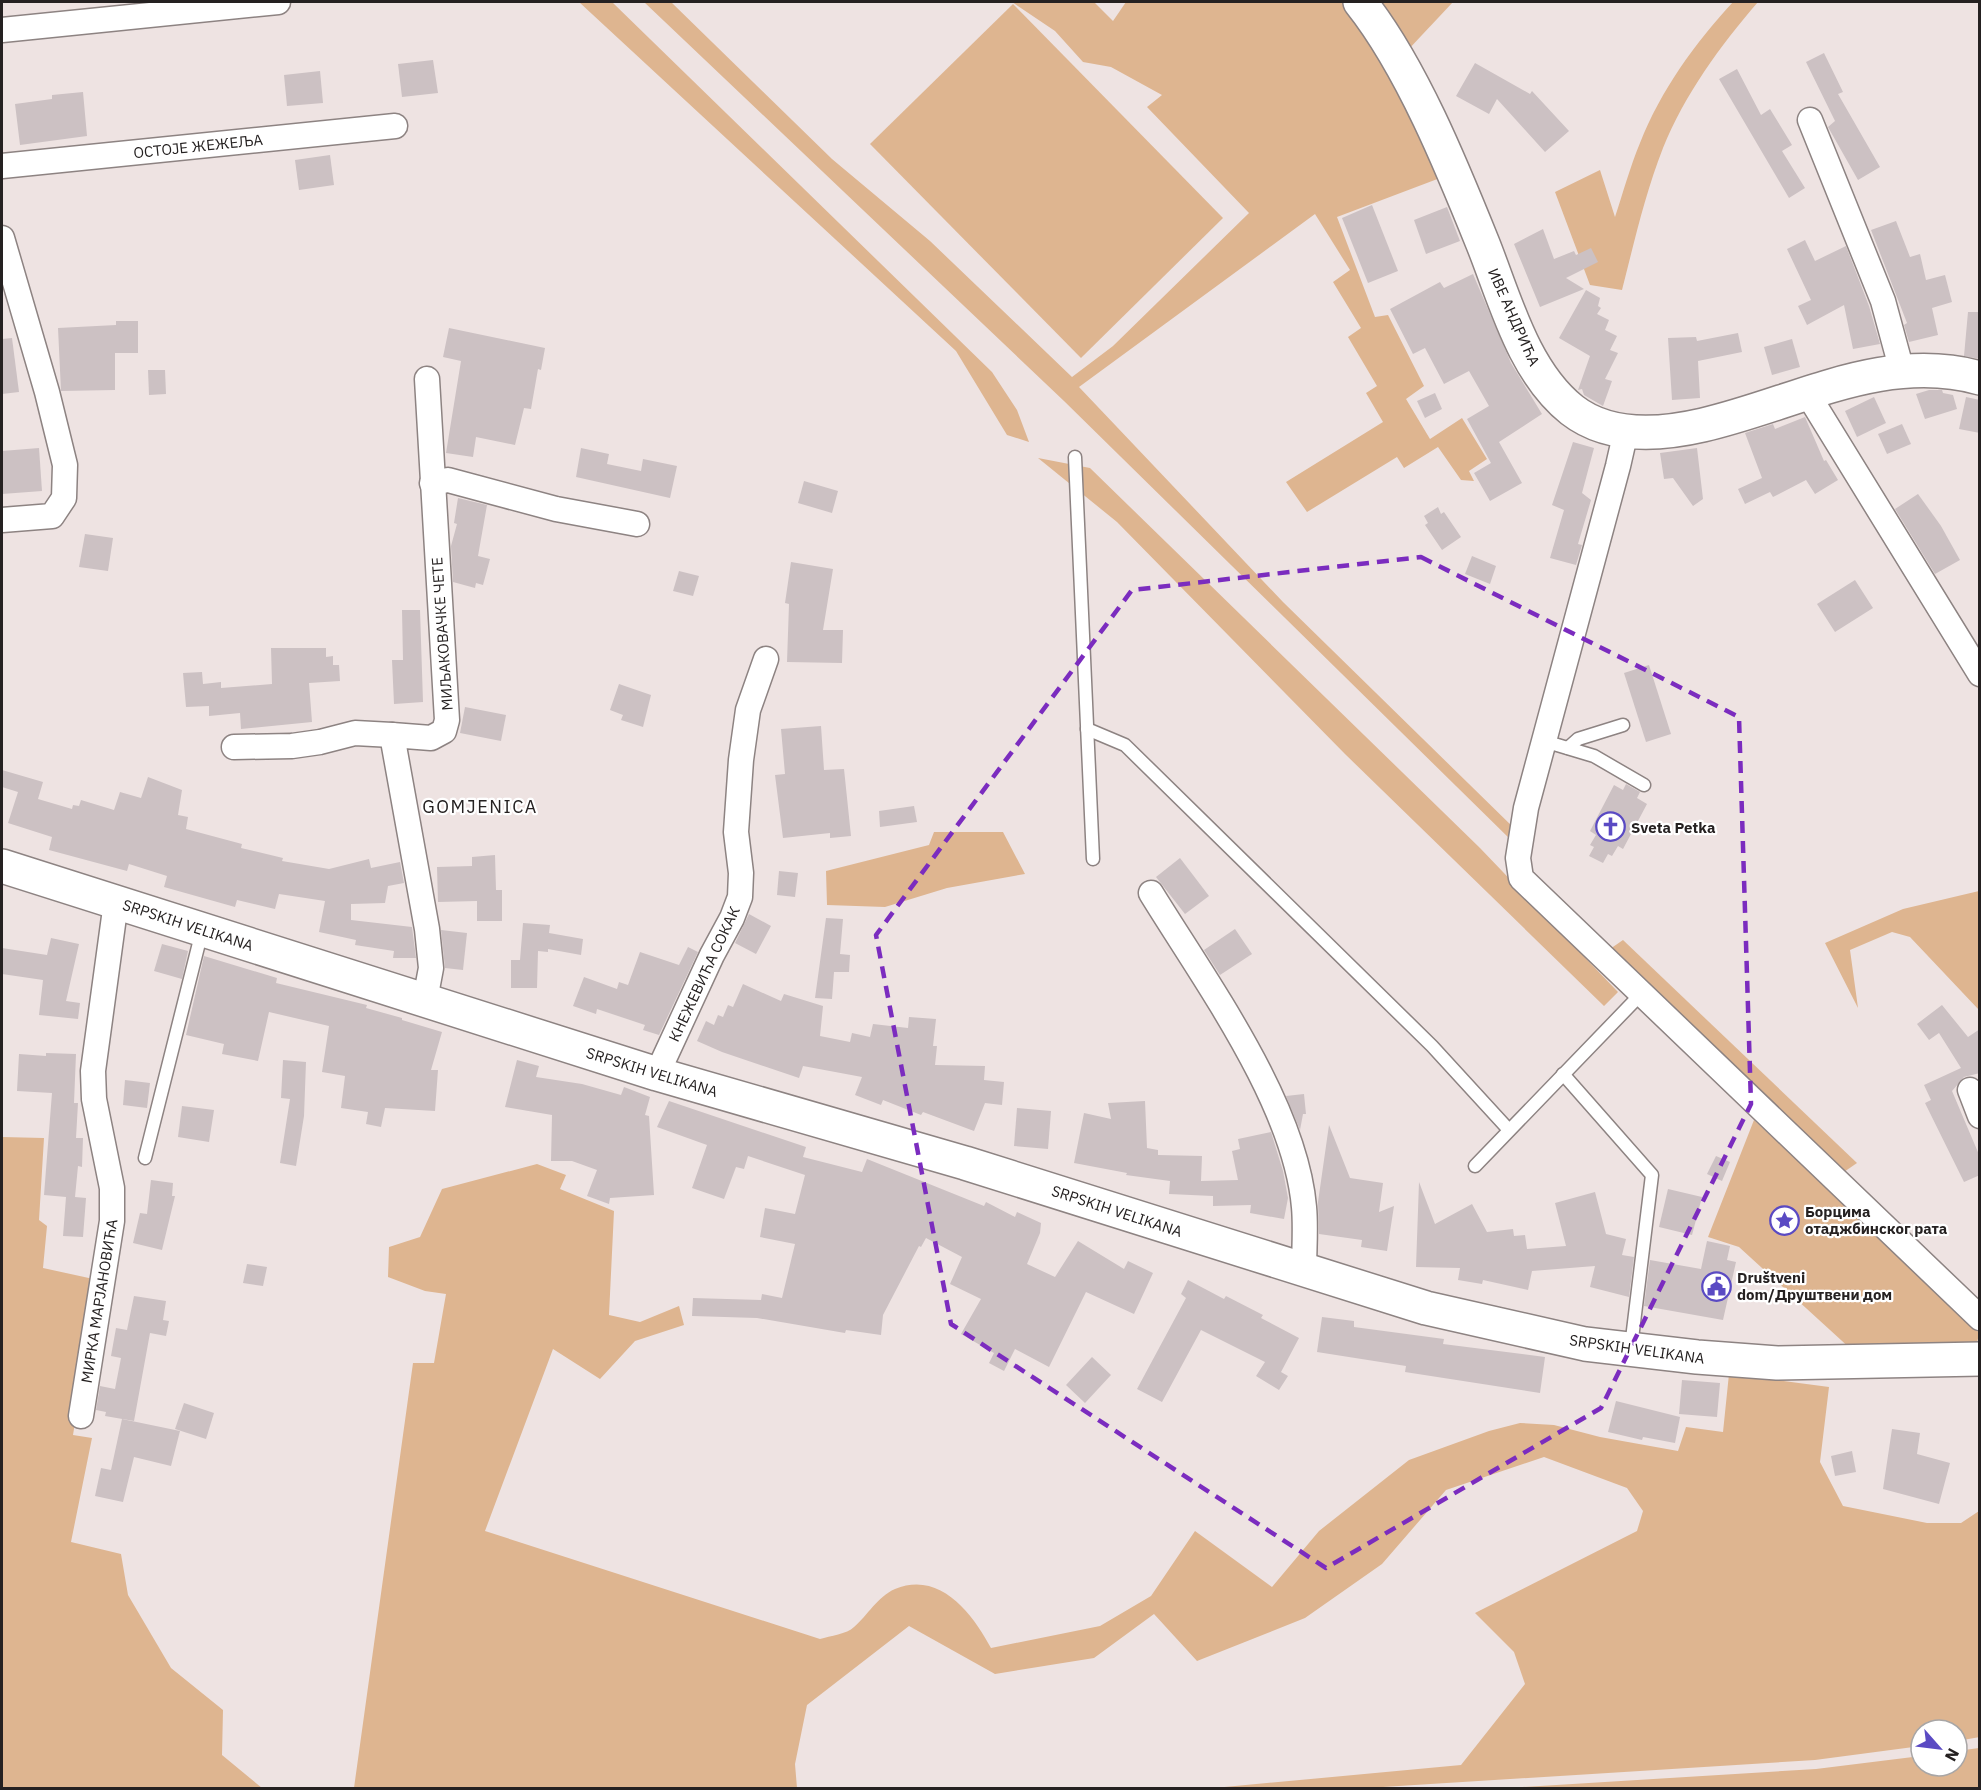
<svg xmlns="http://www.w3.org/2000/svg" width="1981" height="1790" font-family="'IBM Plex Sans',sans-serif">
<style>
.green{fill:#deb590}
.building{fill:#ccc1c3}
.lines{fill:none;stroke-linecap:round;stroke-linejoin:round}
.lane-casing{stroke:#8d8382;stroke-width:15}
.street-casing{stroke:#8d8382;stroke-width:27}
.secondary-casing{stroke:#8d8382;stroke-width:36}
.lane{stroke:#fff;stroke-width:12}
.street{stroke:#fff;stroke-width:24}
.secondary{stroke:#fff;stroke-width:33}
.marked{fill:none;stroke:#7b2cbf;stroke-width:4.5;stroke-dasharray:12 8;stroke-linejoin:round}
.labels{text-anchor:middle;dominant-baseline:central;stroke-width:4.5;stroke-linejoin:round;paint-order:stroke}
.street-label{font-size:15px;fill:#252121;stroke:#fff}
.poi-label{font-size:15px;font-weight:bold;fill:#252121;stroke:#fff;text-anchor:start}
.quarter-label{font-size:18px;letter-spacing:1.5px;fill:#252121;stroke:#fff}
</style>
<rect width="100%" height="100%" fill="#eee3e2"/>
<g class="green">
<polygon points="579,2 612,2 992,372 1017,410 1029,442 1007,435 956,351"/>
<polygon points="644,2 671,2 832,159 930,241 1072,377 1113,346 1249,213 1147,107 1162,95 1111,67 1083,62 1055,31 1012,2 1094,2 1113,21 1126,2 1351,2 1448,175 1337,217 1375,317 1388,315 1424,386 1406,399 1430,439 1462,418 1487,459 1469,471 1474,481 1461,480 1438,447 1404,468 1397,457 1307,512 1286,482 1383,422 1366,393 1377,386 1348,337 1361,328 1333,282 1350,270 1315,214 1079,387 1283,602 1515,829 1512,841 1064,401"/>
<polygon points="1375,2 1453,2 1407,51"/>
<path d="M1733,2H1758C1720,46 1685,94 1663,148C1645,194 1634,243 1622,290L1590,285L1555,192L1600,170L1615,217C1623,193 1630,167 1640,143C1661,90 1695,43 1733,2Z"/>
<polygon points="1013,4 1223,218 1081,358 870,144"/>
<polygon points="1038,458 1090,468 1480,848 1618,992 1604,1006 1345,754 1117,522"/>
<polygon points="934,832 1003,832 1025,874 947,888 885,907 827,905 826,871 929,845"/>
<polygon points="1979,891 1979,1010 1910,937 1892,932 1850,950 1858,1008 1825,943 1903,909"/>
<polygon points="1623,940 1857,1163 1841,1174 1610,949"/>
<polygon points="1754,1120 1976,1327 1979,1335 1977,1342 1972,1345 1853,1351 1739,1247 1708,1237"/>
<polygon points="2,1137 44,1138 39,1220 47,1226 43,1268 98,1280 73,1435 92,1438 71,1542 121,1554 128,1595 171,1668 223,1710 222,1755 262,1788 2,1788"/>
<path d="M537,1164L566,1175L560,1189L614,1211L609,1315L640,1322L679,1306L684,1325L635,1341L600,1379L553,1349L485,1531L820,1639C830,1636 847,1634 854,1627C868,1615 877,1597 895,1589C940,1570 973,1614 991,1648L1100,1626L1151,1596L1195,1531L1272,1587L1319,1531L1409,1460L1489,1431L1520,1423L1554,1425L1600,1437L1678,1451L1686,1427L1723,1432L1729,1374L1829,1387L1820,1462L1843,1506L1927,1523H1961L1979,1511L1980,1737L1957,1741V1730H1921V1746L1815,1760L1367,1788H1214L1461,1765L1525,1684L1514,1652L1475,1613L1637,1531L1643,1511L1627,1488L1544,1457L1446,1490L1382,1564L1305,1618L1197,1661L1154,1614L1094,1658L995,1674L909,1626L807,1705L795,1764L797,1788H354L413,1363H434L446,1294L425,1291L388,1277L389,1247L420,1237L442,1189Z"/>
<polygon points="1979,1748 1979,1788 1507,1788 1816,1769 1921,1756 1921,1766 1957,1766 1957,1751"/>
</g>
<g class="building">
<polygon points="1824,53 1843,92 1838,94 1880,167 1858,180 1828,127 1835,121 1806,62"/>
<polygon points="433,60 438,93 402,97 398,64"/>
<polygon points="1475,63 1530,94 1532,91 1569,131 1545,152 1497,99 1489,114 1456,96"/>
<polygon points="1737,69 1761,115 1770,109 1792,145 1782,151 1805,188 1789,198 1719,79"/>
<polygon points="320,71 323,103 287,106 284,75"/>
<polygon points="83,92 87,136 20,145 15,104 52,99 52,95"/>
<polygon points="330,155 334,185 299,190 295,160"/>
<polygon points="1372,205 1398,271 1368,283 1342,218"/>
<polygon points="1447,207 1460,241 1426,254 1414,220"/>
<polygon points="1896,221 1910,257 1920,254 1926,280 1945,275 1952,302 1932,308 1938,335 1909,342 1904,325 1907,323 1871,230"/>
<polygon points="1543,229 1554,259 1574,251 1576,255 1591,248 1598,262 1566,278 1584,289 1540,307 1514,244"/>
<polygon points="1805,240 1815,261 1846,246 1869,306 1880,344 1853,349 1844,305 1807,325 1798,306 1811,300 1787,249"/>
<polygon points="1473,274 1511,363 1542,414 1499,442 1522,483 1490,501 1474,473 1491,463 1467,419 1489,406 1469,371 1444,384 1425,348 1413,354 1390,309 1440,282 1444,288"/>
<polygon points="1586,290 1600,298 1598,306 1601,308 1597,314 1609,320 1605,330 1617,336 1610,350 1618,353 1605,379 1612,381 1603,406 1584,395 1582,389 1578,390 1590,356 1559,338"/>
<polygon points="1968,312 1980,312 1980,359 1964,356"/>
<polygon points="116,321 138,321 138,353 115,353 115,390 61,391 58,328 116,325"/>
<polygon points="449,328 545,348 541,370 538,369 531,409 524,408 515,445 476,437 473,457 446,453 461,361 443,357"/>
<polygon points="1738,333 1742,352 1698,361 1700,398 1672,400 1668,338 1696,337 1697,341"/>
<polygon points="12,338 19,392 2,394 2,339"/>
<polygon points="1792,339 1800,367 1772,375 1764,347"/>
<polygon points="148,370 165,370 166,394 149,395"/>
<polygon points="1929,390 1942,390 1943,393 1953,395 1957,409 1925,419 1916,394"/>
<polygon points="1435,393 1442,409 1425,418 1417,401"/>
<polygon points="1874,397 1886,423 1857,437 1845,411"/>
<polygon points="1966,397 1980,400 1980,433 1959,429"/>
<polygon points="1805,417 1824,461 1826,460 1838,480 1815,494 1806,480 1773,497 1770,492 1745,504 1738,489 1762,478 1745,433 1773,424 1775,429"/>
<polygon points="1902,424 1911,444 1887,454 1878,434"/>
<polygon points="1573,442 1594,448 1582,493 1591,500 1578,544 1582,545 1576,565 1550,558 1564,510 1552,505"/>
<polygon points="39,448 42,491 2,494 2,451"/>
<polygon points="581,448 609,454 607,464 641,471 643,459 677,466 670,498 576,477"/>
<polygon points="1697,448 1703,499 1693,506 1673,478 1664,479 1660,453"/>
<polygon points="804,481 838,491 832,513 798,503"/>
<polygon points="1918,494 1941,526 1960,560 1935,574 1895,509"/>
<polygon points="458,498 487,505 478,556 490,559 483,585 476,583 475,588 453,582 451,546 457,524 454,523"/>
<polygon points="1438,507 1441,514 1444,512 1461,537 1442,550 1425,525 1428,523 1424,516"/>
<polygon points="85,534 113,538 108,571 79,567"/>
<polygon points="1472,556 1496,566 1490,584 1465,574"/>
<polygon points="791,562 833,569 823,630 843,630 842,663 787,662 789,604 785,603"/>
<polygon points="679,571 699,576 693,596 673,591"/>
<polygon points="1855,580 1873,608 1835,632 1817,604"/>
<polygon points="402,610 420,610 423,702 394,704 392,660 403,660"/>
<polygon points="271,648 326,648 326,657 333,656 333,665 339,665 340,681 309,683 312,722 241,729 240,713 209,716 209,706 186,707 183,673 202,672 203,684 221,682 221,688 272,684"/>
<polygon points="1649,665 1671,734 1646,742 1624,673"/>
<polygon points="619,684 651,695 643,727 621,720 623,715 610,710"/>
<polygon points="465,707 506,715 501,741 460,733"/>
<polygon points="821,726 824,770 844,769 851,836 830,838 830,833 783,838 775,775 785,774 781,729"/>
<polygon points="2,770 43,782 38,799 72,809 73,805 79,806 81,800 114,810 120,792 141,798 148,777 182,790 178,815 188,817 186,829 242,844 241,848 283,858 282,861 329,869 369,859 371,868 400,862 404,883 388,886 385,903 351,904 351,920 412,927 416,958 393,958 394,951 355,945 356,940 319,932 325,901 279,894 275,909 237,900 235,907 164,887 167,876 129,864 127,871 49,850 52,837 8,823 18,792 2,787"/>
<polygon points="1626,784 1640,792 1637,798 1647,804 1623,849 1618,846 1612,856 1608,854 1603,863 1589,856 1594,847 1590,845 1596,835 1590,831 1614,785 1623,790"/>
<polygon points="914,806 917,822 880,827 879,811"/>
<polygon points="495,855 496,890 502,890 502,921 477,921 477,901 438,902 437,867 472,866 472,857"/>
<polygon points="1180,858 1209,896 1185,914 1156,877"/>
<polygon points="779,871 798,873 795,897 777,895"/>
<polygon points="749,914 771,926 756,954 735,943"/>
<polygon points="826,918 843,919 840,954 850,955 849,972 834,972 832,999 815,998"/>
<polygon points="523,923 550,925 549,933 583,939 581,955 548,949 548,952 538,951 537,988 511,988 511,960 520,960"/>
<polygon points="1235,929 1252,954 1220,975 1204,950"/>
<polygon points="441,930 467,933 463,970 445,968"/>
<polygon points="51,938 79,944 66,1001 80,1003 78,1019 39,1015 43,980 2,974 2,948 47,955"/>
<polygon points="162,944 188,951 182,979 154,971"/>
<polygon points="688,947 698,952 659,1035 643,1030 645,1025 597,1009 596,1014 573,1006 584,977 617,989 619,982 628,985 640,952 679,965"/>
<polygon points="204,956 277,978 276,983 367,1005 366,1008 402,1018 402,1020 442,1032 431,1070 438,1070 435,1111 385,1108 381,1127 366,1124 368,1112 341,1108 345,1076 322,1072 329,1026 269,1012 258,1061 222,1054 224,1044 186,1035"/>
<polygon points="743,984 781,1001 784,994 823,1006 820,1036 850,1042 852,1033 870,1037 873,1024 908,1028 909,1017 936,1019 933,1046 937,1046 935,1065 985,1066 984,1080 1004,1082 1002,1105 985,1103 974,1131 923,1112 921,1115 883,1100 881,1105 855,1095 862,1077 803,1066 799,1078 722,1052 697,1041 706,1021 714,1025 718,1015 723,1017 728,1005 733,1007"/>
<polygon points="1942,1005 1968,1037 1980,1029 1980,1073 1964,1077 1952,1091 1980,1157 1980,1175 1964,1182 1925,1103 1931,1100 1924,1085 1961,1068 1939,1033 1929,1040 1917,1024"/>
<polygon points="46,1053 76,1054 74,1103 78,1103 76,1138 83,1138 82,1167 78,1166 75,1197 86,1198 83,1237 63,1236 66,1197 44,1195 52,1093 17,1091 19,1054 46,1056"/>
<polygon points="283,1060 306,1062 304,1116 296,1166 280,1163 290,1099 281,1098"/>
<polygon points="517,1060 539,1066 536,1077 582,1084 621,1095 624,1087 650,1097 645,1115 649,1116 654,1195 610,1198 609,1204 587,1196 597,1170 572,1161 551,1161 552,1115 505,1107"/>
<polygon points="125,1080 150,1083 147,1108 123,1105"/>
<polygon points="1304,1094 1306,1114 1303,1114 1300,1130 1286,1096"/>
<polygon points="669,1101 806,1147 803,1157 862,1172 867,1159 984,1206 986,1202 1015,1217 1017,1212 1041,1223 1040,1233 1027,1264 1055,1277 1078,1241 1124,1269 1128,1261 1153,1273 1134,1314 1086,1292 1049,1367 1015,1349 1004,1371 989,1363 994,1353 961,1334 981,1299 950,1284 962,1257 926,1238 921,1247 919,1246 883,1315 881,1335 846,1330 845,1333 757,1318 692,1316 693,1298 761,1300 762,1294 782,1298 795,1244 760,1237 765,1208 795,1214 805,1175 748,1156 744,1169 736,1167 724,1199 692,1188 707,1145 657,1127"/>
<polygon points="1145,1101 1147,1148 1158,1150 1158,1155 1202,1156 1201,1181 1238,1180 1232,1151 1240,1149 1238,1139 1271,1132 1283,1171 1288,1198 1284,1219 1250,1213 1251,1205 1213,1206 1213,1196 1169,1194 1170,1181 1126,1175 1127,1173 1074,1163 1084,1113 1111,1119 1108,1103"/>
<polygon points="182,1106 214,1110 209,1142 178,1137"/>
<polygon points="1017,1108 1051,1111 1048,1149 1014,1146"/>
<polygon points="1329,1125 1350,1178 1383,1183 1379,1212 1394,1206 1387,1251 1361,1247 1362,1240 1319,1234 1318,1202"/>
<polygon points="1716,1156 1730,1162 1722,1181 1707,1174"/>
<polygon points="151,1180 173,1183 172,1196 175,1196 162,1250 133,1243 140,1213 147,1214"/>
<polygon points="1419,1182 1435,1224 1472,1204 1487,1232 1513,1229 1514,1236 1525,1235 1527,1249 1566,1246 1555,1203 1595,1192 1606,1234 1626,1239 1622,1255 1634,1257 1629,1297 1590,1287 1595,1266 1532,1271 1528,1290 1483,1280 1482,1284 1458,1280 1460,1268 1416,1267"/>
<polygon points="1668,1189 1702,1197 1692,1235 1659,1227"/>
<polygon points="1707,1241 1730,1246 1727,1260 1736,1262 1723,1320 1644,1306 1650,1260 1701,1269"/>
<polygon points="247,1264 267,1267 263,1286 243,1283"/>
<polygon points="1188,1280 1224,1299 1226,1296 1263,1315 1261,1318 1299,1338 1281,1372 1288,1376 1279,1390 1256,1376 1265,1362 1201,1330 1162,1402 1137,1389 1186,1298 1181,1294"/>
<polygon points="134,1296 166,1301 163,1320 169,1321 166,1336 150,1333 134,1421 105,1416 106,1412 96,1410 100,1386 115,1389 121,1358 111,1356 116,1328 127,1330"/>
<polygon points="1322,1317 1354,1321 1354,1327 1444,1339 1443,1344 1545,1357 1540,1393 1405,1372 1406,1366 1317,1352"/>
<polygon points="1092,1357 1111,1375 1085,1403 1066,1385"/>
<polygon points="1682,1380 1720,1383 1717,1417 1679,1414"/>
<polygon points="1616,1401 1680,1417 1675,1443 1643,1437 1642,1440 1608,1432"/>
<polygon points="184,1403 214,1413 206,1439 175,1429"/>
<polygon points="122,1419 180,1431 171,1466 134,1457 123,1502 95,1496 101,1468 111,1470"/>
<polygon points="1892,1429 1920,1433 1917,1454 1950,1463 1939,1504 1883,1489"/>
<polygon points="1852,1451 1856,1472 1835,1476 1831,1456"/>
</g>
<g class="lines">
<defs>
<g id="lane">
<polyline points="1075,457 1093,859"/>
<polyline points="1087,729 1125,745 1432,1046 1509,1130"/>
<polyline points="1544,741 1594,756 1644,785"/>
<polyline points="1568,748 1578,739 1623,725"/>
<polyline points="1563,1074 1652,1175 1631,1347"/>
<polyline points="145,1158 202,931"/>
<polyline points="1475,1166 1642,993"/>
</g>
<g id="street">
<polyline points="2,30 278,2"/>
<polyline points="1810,120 1883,301 1902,371"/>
<polyline points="2,166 395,126"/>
<polyline points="2,238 47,392 65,465 64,498 52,516 2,520"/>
<polyline points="1807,393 1980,674"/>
<polyline points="1619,430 1623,444 1618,466 1526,808 1518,858 1521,878 1980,1318"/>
<polyline points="432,483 448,480 556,509 637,524"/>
<polyline points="234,747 292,746 320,742 355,733 392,735"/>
<path d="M1151,893C1205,981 1295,1103 1304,1207C1306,1228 1304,1250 1304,1271"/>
<polyline points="425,1000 431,968 427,929 392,735 431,738 444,731 447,720 427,379"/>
<polyline points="657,1074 712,955 732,918 740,897 741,873 736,832 741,760 748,710 766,659"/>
<polyline points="1970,1090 1980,1116"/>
<polyline points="81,1416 112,1221 112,1188 94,1099 93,1071 116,902"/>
</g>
<g id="secondary">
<path d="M1360,2C1411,66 1452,167 1483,244C1505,299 1523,371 1572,410C1608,438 1660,435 1703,425C1795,404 1883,351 1980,378"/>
<polyline points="2,866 657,1074 965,1163 1426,1308 1585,1344 1697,1357 1777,1363 1980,1359"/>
</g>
</defs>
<use href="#lane" class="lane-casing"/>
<use href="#street" class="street-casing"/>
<use href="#secondary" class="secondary-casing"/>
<use href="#lane" class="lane"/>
<use href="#street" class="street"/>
<use href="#secondary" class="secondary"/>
</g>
<path class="marked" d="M1421,557L1739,717L1751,1104L1601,1408L1326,1568L951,1324L876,935L1132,590Z"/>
<defs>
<symbol id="church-ring" viewBox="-11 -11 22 22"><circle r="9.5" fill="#fff" stroke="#5a4ac3" stroke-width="1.5"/><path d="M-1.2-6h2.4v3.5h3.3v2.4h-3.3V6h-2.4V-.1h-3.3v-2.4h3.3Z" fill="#5a4ac3"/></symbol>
<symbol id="sight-ring" viewBox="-11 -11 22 22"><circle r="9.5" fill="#fff" stroke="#5a4ac3" stroke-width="1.5"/><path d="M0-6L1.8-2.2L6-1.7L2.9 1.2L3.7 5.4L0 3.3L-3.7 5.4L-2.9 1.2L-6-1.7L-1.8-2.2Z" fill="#5a4ac3"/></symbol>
<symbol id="civic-ring" viewBox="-11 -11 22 22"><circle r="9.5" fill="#fff" stroke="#5a4ac3" stroke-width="1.5"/><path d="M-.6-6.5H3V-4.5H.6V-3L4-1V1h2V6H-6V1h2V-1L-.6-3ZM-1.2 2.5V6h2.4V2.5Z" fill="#5a4ac3"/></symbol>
</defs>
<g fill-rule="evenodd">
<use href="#church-ring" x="1594" y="810" width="33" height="33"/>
<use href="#sight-ring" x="1768" y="1204" width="33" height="33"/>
<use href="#civic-ring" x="1700" y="1270" width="33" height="33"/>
</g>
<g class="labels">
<g class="street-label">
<text transform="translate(198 146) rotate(-6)">ОСТОЈЕ ЖЕЖЕЉА</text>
<text transform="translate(1514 317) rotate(66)">ИВЕ АНДРИЋА</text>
<text transform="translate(442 634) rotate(-94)">МИЉАКОВАЧКЕ ЧЕТЕ</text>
<text transform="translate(188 925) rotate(18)">SRPSKIH VELIKANA</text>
<text transform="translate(704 974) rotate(-65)">КНЕЖЕВИЋА СОКАК</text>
<text transform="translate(652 1072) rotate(17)">SRPSKIH VELIKANA</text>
<text transform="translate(1117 1211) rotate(18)">SRPSKIH VELIKANA</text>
<text transform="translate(99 1301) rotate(-81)">МИРКА МАРЈАНОВИЋА</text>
<text transform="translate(1637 1349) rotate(8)">SRPSKIH VELIKANA</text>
</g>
<g class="poi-label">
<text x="1631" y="827">Sveta Petka</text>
<text x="1805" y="1211">Борцима<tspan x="1805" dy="17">отаджбинског рата</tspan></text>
<text x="1737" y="1277">Društveni<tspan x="1737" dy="17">dom/Друштвени дом</tspan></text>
</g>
<g class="quarter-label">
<text x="480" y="806">GOMJENICA</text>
</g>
</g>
<rect width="1981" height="1790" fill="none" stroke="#252121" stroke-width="6"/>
<g transform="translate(1939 1748) rotate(118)"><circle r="28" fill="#ffffff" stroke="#a8a6a6" stroke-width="1.5"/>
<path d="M0-4.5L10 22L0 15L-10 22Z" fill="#5a4ac3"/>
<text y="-9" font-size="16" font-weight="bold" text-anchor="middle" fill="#252121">N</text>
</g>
</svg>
